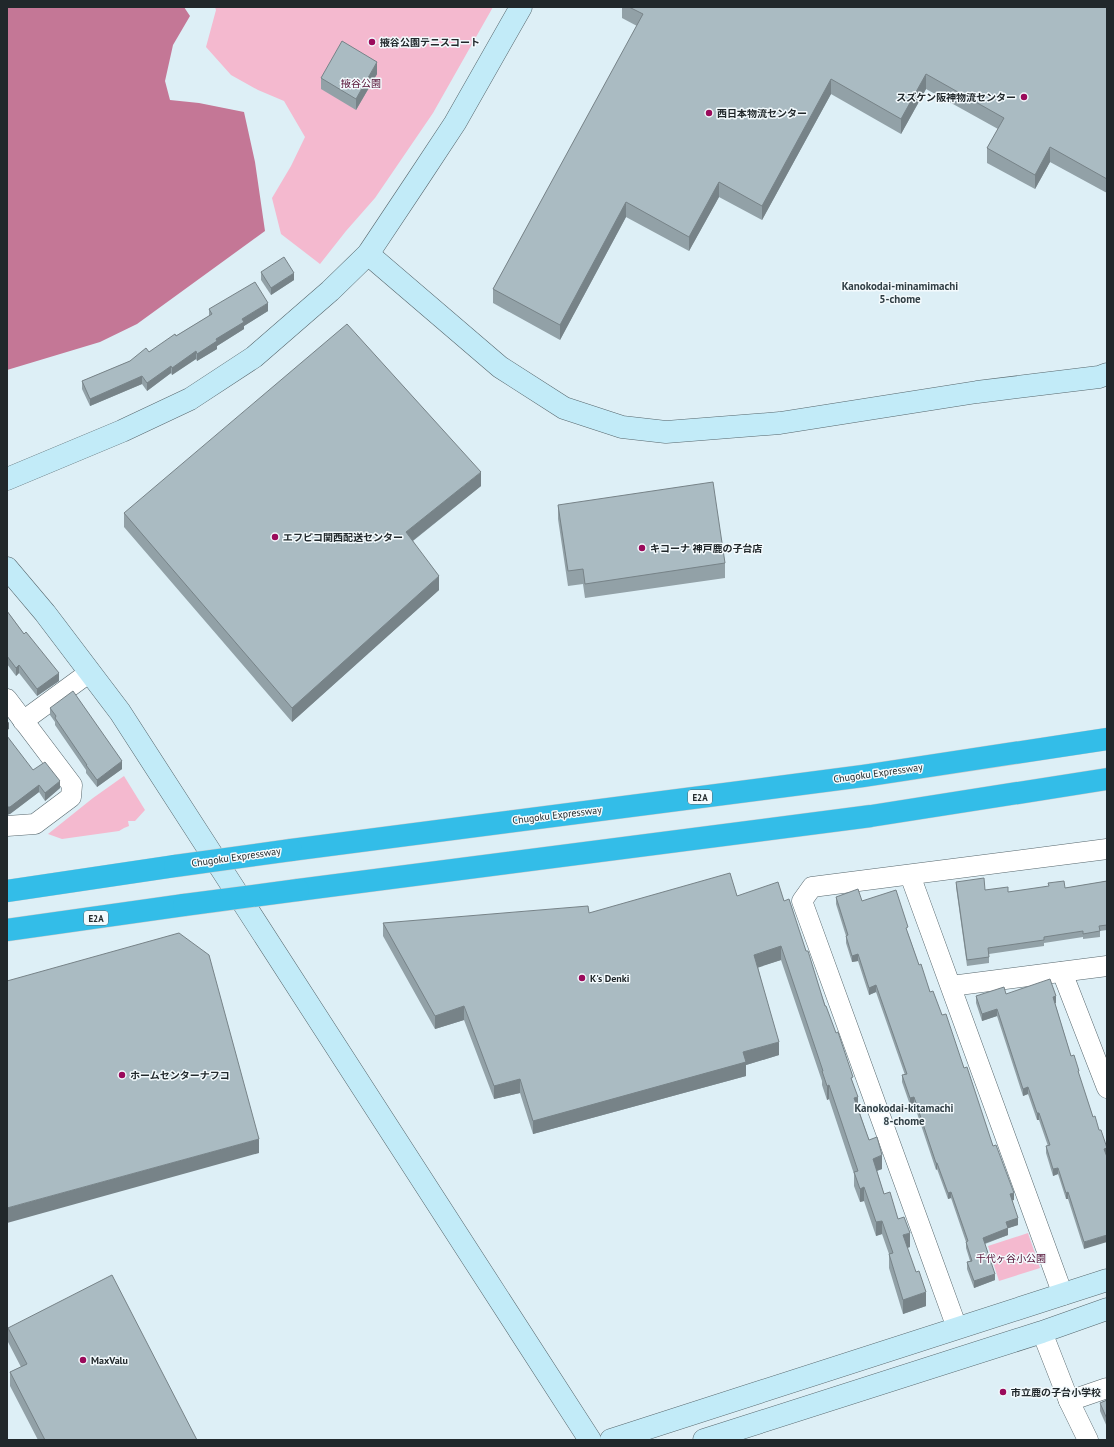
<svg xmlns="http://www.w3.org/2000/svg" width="1114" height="1447" font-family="'PT Sans','Noto Sans JP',sans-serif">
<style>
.green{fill:#f4b9cf}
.water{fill:#c47796}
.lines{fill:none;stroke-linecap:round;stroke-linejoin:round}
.street-casing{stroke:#57676d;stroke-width:21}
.secondary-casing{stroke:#57676d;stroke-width:23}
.highway-casing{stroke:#cacbcc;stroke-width:23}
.street{stroke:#fff;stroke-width:20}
.secondary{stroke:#c2ebf8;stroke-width:22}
.highway{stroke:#33bde8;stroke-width:22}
.highway-bridge-casing{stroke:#cacbcc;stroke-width:23;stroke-linecap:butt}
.highway-bridge{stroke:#33bde8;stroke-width:22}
.wall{fill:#92a1a7}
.shaded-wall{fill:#778388}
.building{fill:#aabbc2;stroke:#778388}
.poi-dot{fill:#9a0a5b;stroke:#f3fafd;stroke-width:1.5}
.labels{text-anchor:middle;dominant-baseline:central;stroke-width:3;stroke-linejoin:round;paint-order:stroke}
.shield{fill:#f3fafd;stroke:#60676a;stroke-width:1}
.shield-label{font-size:9px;font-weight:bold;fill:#21282b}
.poi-label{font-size:10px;font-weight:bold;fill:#21282b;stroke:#f3fafd;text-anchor:start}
.park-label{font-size:10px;fill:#510a2f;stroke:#f3fafd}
.street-label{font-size:10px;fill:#21282b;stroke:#f3fafd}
.neighbourhood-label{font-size:11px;font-weight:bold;fill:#303e44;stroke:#f3fafd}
</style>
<rect width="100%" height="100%" fill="#ddeff6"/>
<g class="green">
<polygon points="215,7 493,7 433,113 375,198 346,231 320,264 281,234 272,198 291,166 305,137 284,101 258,90 231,75 206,47 216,10"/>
<polygon points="124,776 145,810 135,821 128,821 129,826 124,828 119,831 62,839 48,834 93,798"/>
<polygon points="1028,1233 1040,1268 999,1281 988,1246"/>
</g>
<polygon class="water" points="7,7 184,7 190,16 173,45 165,81 170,100 199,103 244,112 255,162 265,231 137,324 100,342 7,370"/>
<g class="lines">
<defs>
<g id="street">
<polyline points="7,699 72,785 71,797 35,824 7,826"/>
<polyline points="23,721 90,672"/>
<polyline points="910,875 1063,1295"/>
<polyline points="1062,972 1107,1088"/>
<polyline points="951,986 1107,966"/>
<polyline points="957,1328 802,901 812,887 1107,849"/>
<polyline points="1042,1332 1069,1401 1088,1440"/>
<polyline points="1069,1401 1107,1388"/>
</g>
<g id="secondary">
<polyline points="368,254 500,367 564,408 622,427 666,432 780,423 977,392 1099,377 1107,374"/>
<polyline points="7,479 122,431 190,399 254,357 330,291 368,254 418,179 455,123 521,7"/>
<polyline points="7,568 45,613 120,712 590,1440"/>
<polyline points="611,1440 1107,1280"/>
<polyline points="704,1440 1042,1332 1107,1309"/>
</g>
<g id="highway">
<polyline points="291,850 863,776 1107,739"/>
<polyline points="298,890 871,816 1107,779"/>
<polyline points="7,891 175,866"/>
<polyline points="7,930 184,905"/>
</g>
</defs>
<use href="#street" class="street-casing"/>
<use href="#secondary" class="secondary-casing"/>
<use href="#highway" class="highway-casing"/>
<use href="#street" class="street"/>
<use href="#secondary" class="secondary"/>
<use href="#highway" class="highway"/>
<defs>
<g id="highway-bridge">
<polyline points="175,866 291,850"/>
<polyline points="184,905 298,890"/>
</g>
</defs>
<use href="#highway-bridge" class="highway-bridge-casing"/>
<use href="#highway-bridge" class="highway-bridge"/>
</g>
<g class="wall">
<polygon points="622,7 1107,7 1107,193 1050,162 1035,189 987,163 987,148 998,129 926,89 901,134 831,94 762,220 719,197 689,251 626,217 560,340 493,303 493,289 637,26 622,18"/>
<polygon points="377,74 356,110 321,89 321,78"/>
<polygon points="261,272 294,280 271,295 261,280"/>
<polygon points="209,309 268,311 244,326 244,329 217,346 217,349 197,361 196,359 172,375 171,373 147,391 142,384 90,406 82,389 82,381 130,361 149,352 209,316"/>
<polygon points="481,486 413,541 439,590 292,722 124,527 124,513"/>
<polygon points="558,505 725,563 725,578 585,598 583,584 568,586 558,519"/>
<polygon points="7,611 59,681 37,696 19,673 16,676 7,664"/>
<polygon points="50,708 122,769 97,787 86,773 86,770 55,725 55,722 50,715"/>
<polygon points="33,770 60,788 45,801 39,792 10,814"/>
<polygon points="1107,881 1107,930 1100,931 1100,937 1083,939 1083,937 1044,943 1044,946 989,954 989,963 967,966 956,887 956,882 985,890 1008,892 1065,888"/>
<polygon points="737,896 784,901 806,951 853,1083 858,1107 869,1140 882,1169 877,1171 884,1194 898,1219 910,1247 907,1248 926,1306 903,1314 889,1268 889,1254 882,1234 876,1236 864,1201 860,1202 854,1186 854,1174 829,1099 827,1100 822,1085 822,1081 781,960 758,967 779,1055 746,1065 746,1076 533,1134 520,1093 494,1099 464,1020 435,1029 383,936 383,923 589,913"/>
<polygon points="836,897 862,901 908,933 919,965 930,992 942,1015 964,1068 993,1146 1014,1200 1012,1200 1018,1225 1008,1228 1008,1235 985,1244 995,1280 974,1288 967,1269 967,1262 970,1261 966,1248 966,1242 951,1198 948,1199 937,1169 936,1170 914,1104 910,1105 902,1082 902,1075 905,1075 876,992 869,995 858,961 852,962 846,943 846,936 836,904"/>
<polygon points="1006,994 1056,1003 1055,1003 1071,1056 1079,1076 1093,1117 1107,1155 1084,1249 1068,1199 1066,1199 1058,1174 1053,1176 1046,1153 1046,1146 1048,1146 1039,1120 1037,1120 1028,1094 1023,1096 997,1016 982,1021 976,1003 976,996"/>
<polygon points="8,1328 197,1440 38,1440 10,1386 10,1372 21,1367 8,1342"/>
<polygon points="1107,1400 1107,1427 1100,1411 1100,1403"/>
</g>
<g class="shaded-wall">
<polygon points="377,62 377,74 356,110 356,99"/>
<polygon points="926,74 926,89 901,134 901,119"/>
<polygon points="831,79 831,94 762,220 762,206"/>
<polygon points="1050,147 1050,162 1035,189 1035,175"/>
<polygon points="719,182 719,197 689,251 689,237"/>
<polygon points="626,202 626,217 560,340 560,325"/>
<polygon points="294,273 294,280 271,295 271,288"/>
<polygon points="268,303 268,311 244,326 244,329 217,346 217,349 197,361 197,354 242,319"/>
<polygon points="196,351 196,359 172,375 172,368"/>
<polygon points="171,366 171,373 147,391 147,383"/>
<polygon points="142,376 142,384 90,406 90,399"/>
<polygon points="481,472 481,486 406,546 406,532"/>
<polygon points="439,576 439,590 292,722 292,708"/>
<polygon points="19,665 19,673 16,676 16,668"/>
<polygon points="59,673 59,681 37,696 37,689"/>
<polygon points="9,722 9,729 7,730 7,723"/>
<polygon points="122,761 122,769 97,787 97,780"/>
<polygon points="60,781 60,788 45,801 45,793"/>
<polygon points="39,785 39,792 10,814 7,815 7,807"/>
<polygon points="781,946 781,960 754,969 754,955"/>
<polygon points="858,954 858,961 852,962 852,956"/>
<polygon points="876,985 876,992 869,995 869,988"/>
<polygon points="1056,996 1056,1003 1053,1004 1053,997"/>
<polygon points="464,1006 464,1020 435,1029 435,1016"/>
<polygon points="997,1009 997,1016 982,1021 982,1014"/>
<polygon points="779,1042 779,1055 746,1065 746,1076 533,1134 533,1121 743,1052"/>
<polygon points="520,1079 520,1093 494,1099 494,1086"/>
<polygon points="829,1085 829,1099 827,1100 827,1086"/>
<polygon points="1028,1087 1028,1094 1023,1096 1023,1089"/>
<polygon points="858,1097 858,1111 854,1098"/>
<polygon points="914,1097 914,1104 910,1105 910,1098"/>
<rect x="1037" y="1113" width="2" height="7"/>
<polygon points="259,1139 259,1153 7,1223 7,1208"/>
<polygon points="1107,1148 1107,1155 1104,1156 1104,1149"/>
<polygon points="882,1155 882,1169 873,1172 873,1159"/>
<polygon points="936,1163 937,1163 937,1169 936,1170"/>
<polygon points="1058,1168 1058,1174 1053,1176 1053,1169"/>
<polygon points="864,1187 864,1201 860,1202 860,1189"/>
<polygon points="951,1192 951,1198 948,1199 948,1193"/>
<polygon points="1068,1192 1068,1199 1066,1199 1066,1193"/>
<polygon points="1014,1193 1014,1200 1010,1201 1010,1194"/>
<polygon points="1018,1218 1018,1225 1006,1229 1006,1222"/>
<polygon points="882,1221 882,1234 876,1236 876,1222"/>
<polygon points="1008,1228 1008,1235 983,1244 983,1238"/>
<polygon points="910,1233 910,1247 903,1249 903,1235"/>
<polygon points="1107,1235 1107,1242 1084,1249 1084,1242"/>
<polygon points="995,1274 995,1280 974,1288 974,1281"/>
<polygon points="926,1292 926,1306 903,1314 903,1300"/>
</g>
<g class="building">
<polygon points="629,7 1107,7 1107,179 1050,147 1035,175 987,148 1004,118 926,74 901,119 831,79 762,206 719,182 689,237 626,202 560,325 493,289 643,14"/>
<polygon points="342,41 377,62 356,99 321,78"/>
<polygon points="284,257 294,273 271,288 261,272"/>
<polygon points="255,282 268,303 242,319 244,322 216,339 217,341 197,354 196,351 172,368 171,366 147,383 142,376 90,399 82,381 130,361 146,348 149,352 175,334 176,336 212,314 209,309"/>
<polygon points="347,324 481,472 406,532 439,576 292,708 124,513"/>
<polygon points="713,482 725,563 585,584 583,569 568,571 558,505"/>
<polygon points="7,611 24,634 26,632 59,673 37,689 19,665 16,668 7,656"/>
<polygon points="73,691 122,761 97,780 86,765 87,765 55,718 56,716 50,708"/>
<polygon points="7,736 33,770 45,762 60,781 45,793 39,785 10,807 7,807"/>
<polygon points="730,873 737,896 778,882 784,901 789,899 806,951 808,951 825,1006 826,1006 836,1033 838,1032 853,1077 851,1078 858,1097 854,1098 869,1140 877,1137 882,1155 873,1159 884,1194 890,1192 898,1219 904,1217 910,1233 903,1235 916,1272 919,1271 926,1292 903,1300 889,1254 893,1253 882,1221 876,1222 864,1187 860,1189 854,1172 858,1171 829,1085 827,1086 822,1071 823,1071 781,946 754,955 779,1042 743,1052 746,1062 533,1121 520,1079 494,1086 464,1006 435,1016 383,923 588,906 589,913"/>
<polygon points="984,878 985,890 1008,887 1008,892 1049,886 1048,883 1064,881 1065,888 1107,881 1107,925 1099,926 1100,931 1083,934 1083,931 1044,937 1044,940 988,948 989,957 967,960 956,882"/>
<polygon points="858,889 862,901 896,890 908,927 906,928 919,965 921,964 930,992 933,991 942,1015 946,1014 964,1068 967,1067 993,1146 996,1145 1014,1193 1010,1194 1018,1218 1006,1222 1008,1228 983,1238 995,1274 974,1281 967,1262 972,1261 966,1242 968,1241 951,1192 948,1193 937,1163 936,1163 914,1097 910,1098 902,1075 907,1074 876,985 869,988 858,954 852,956 846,936 848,935 836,897"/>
<polygon points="179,933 209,955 259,1139 7,1208 7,981"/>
<polygon points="1050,979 1056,996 1053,997 1071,1056 1074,1055 1079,1071 1078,1071 1093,1117 1095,1116 1099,1130 1101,1130 1107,1148 1104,1149 1107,1157 1107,1235 1084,1242 1068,1192 1066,1193 1058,1168 1053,1169 1046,1146 1050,1145 1039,1113 1037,1113 1028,1087 1023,1089 997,1009 982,1014 976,996 1004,987 1006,994"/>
<polygon points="112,1275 197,1440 45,1440 10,1372 27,1364 8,1328"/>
<polygon points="1107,1400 1107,1419 1100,1403"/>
</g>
<g class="poi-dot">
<circle cx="372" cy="42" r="4"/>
<circle cx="1024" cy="97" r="4"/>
<circle cx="709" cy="113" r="4"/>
<circle cx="275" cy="537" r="4"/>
<circle cx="642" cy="548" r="4"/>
<circle cx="582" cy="978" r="4"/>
<circle cx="122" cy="1075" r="4"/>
<circle cx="83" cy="1360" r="4"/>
<circle cx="1003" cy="1392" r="4"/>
</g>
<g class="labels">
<g class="shield">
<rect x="688" y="790" width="24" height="14" rx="3"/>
<rect x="84" y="911" width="24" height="14" rx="3"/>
</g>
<g class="shield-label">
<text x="700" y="797">E2A</text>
<text x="96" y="918">E2A</text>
</g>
<g class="poi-label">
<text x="380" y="42">掖谷公園テニスコート</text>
<text x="1016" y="97" text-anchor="end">スズケン阪神物流センター</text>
<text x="717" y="113">西日本物流センター</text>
<text x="283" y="537">エフピコ関西配送センター</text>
<text x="650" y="548">キコーナ 神戸鹿の子台店</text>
<text x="590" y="978">K's Denki</text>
<text x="130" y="1075">ホームセンターナフコ</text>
<text x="91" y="1360">MaxValu</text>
<text x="1011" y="1392">市立鹿の子台小学校</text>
</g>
<g class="park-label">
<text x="361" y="83">掖谷公園</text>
<text x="1011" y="1258">千代ヶ谷小公園</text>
</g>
<g class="street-label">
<text transform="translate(878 773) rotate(-8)">Chugoku Expressway</text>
<text transform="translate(557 815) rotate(-7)">Chugoku Expressway</text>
<text transform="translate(236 857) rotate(-8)">Chugoku Expressway</text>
</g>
<g class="neighbourhood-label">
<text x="900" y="286">Kanokodai-minamimachi<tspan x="900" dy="13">5-chome</tspan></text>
<text x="904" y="1108">Kanokodai-kitamachi<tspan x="904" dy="13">8-chome</tspan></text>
</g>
</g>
<rect width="1114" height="1447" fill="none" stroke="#21282b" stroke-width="16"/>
</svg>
